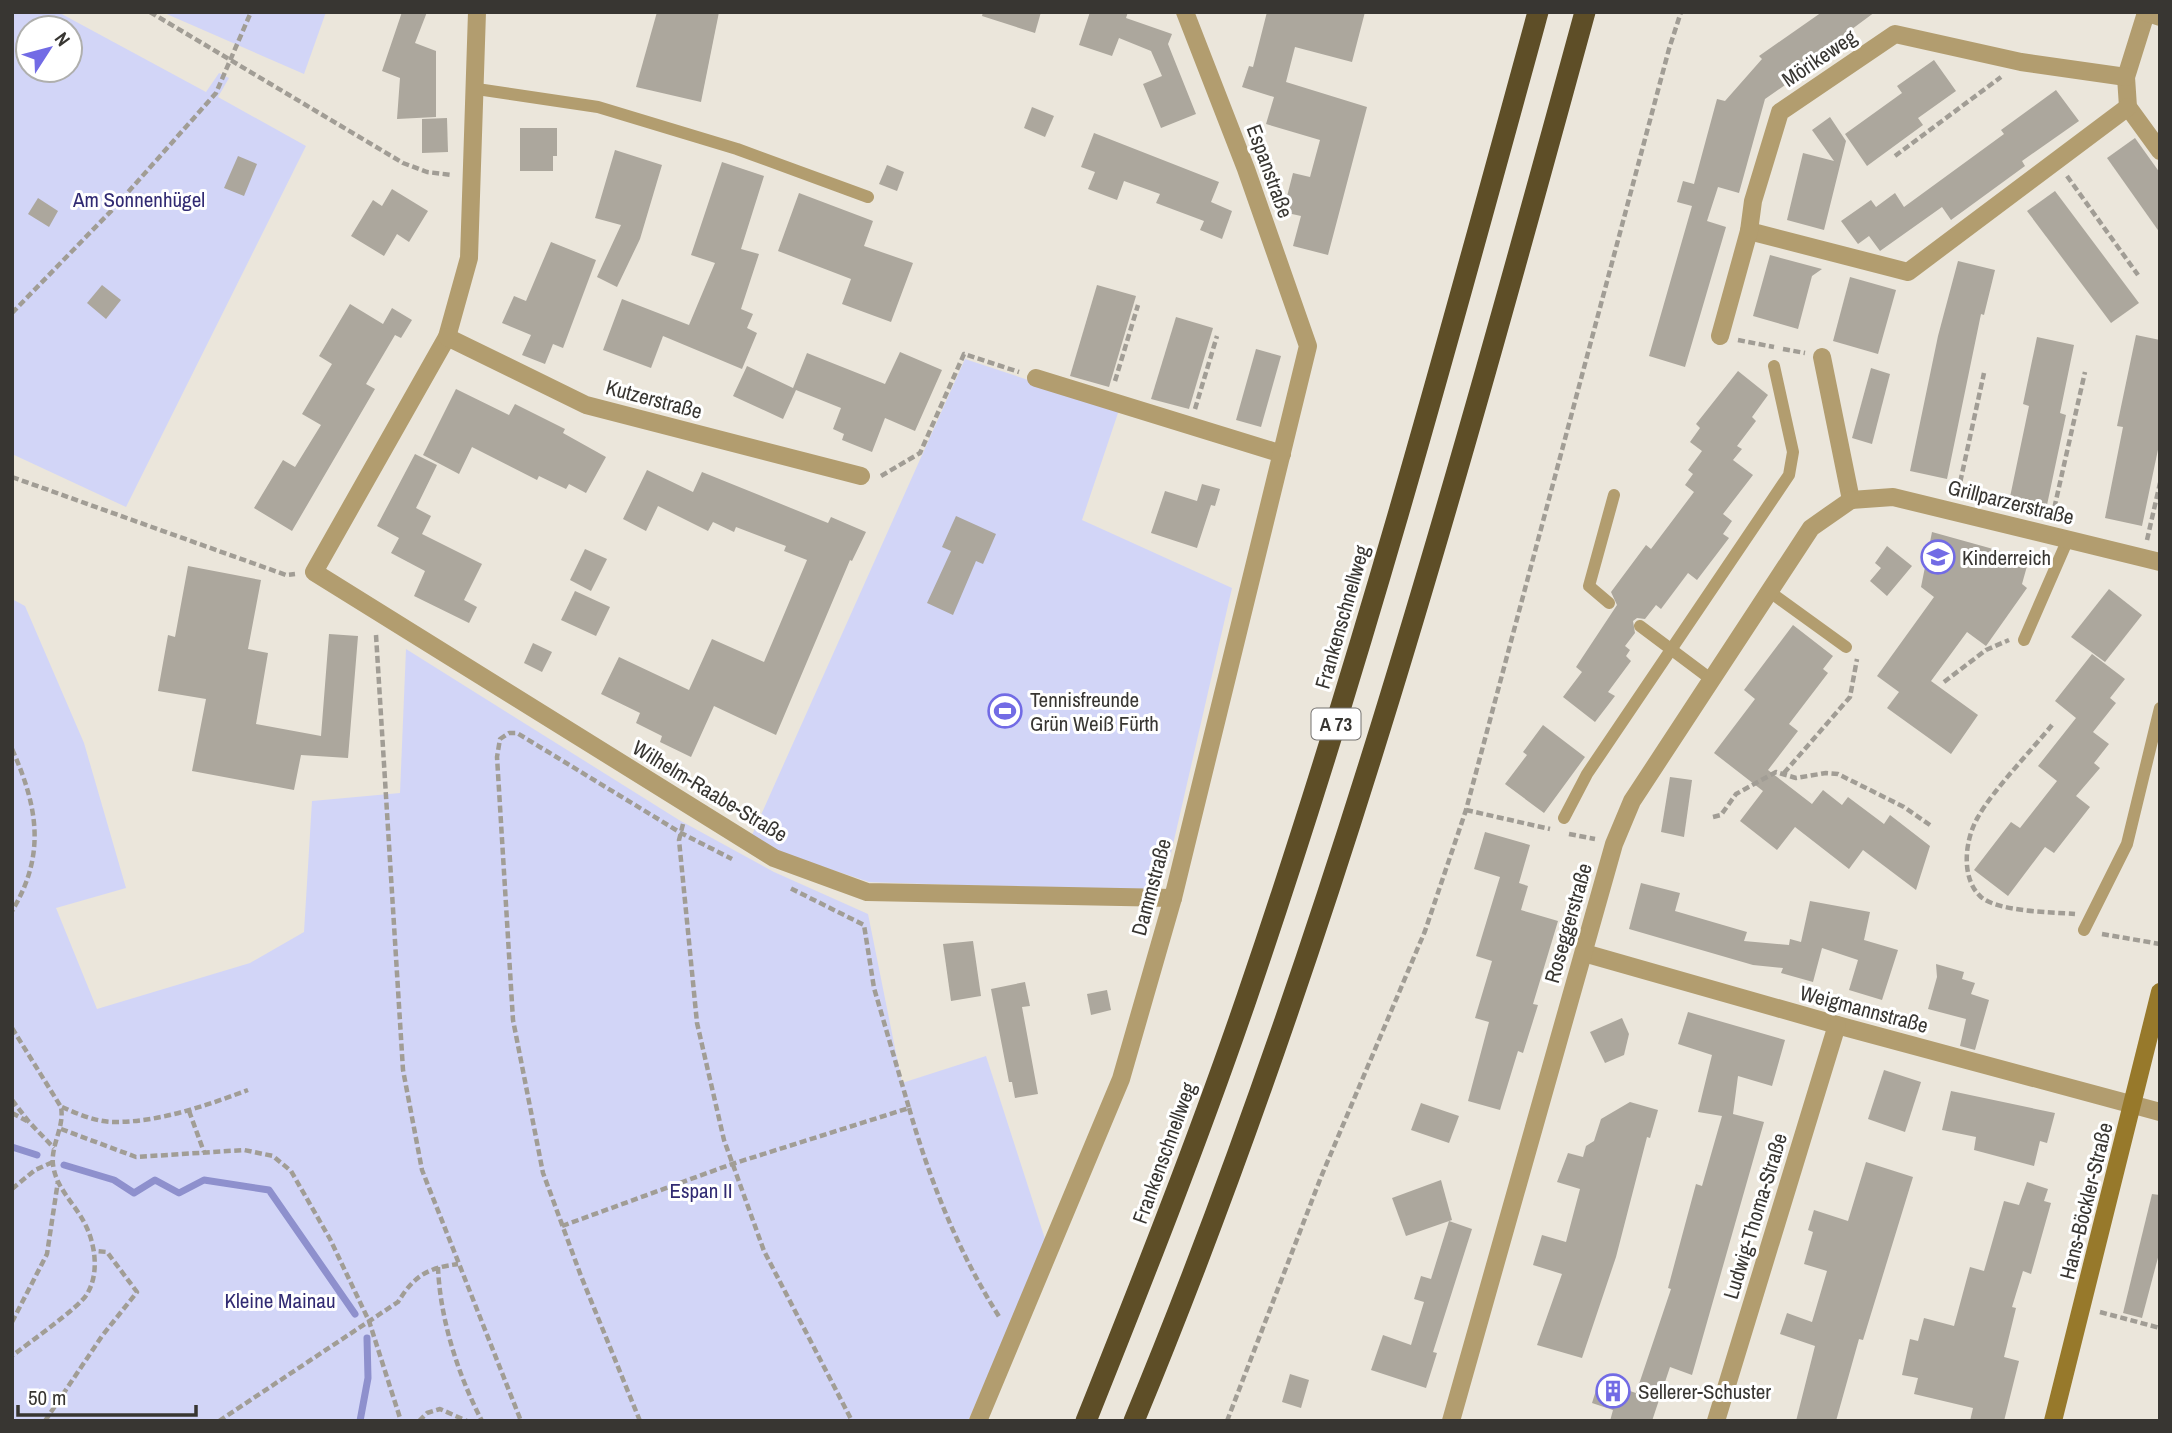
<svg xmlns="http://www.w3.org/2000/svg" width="2172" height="1433" font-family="'Archivo Narrow',sans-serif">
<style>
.green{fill:#d2d5f7;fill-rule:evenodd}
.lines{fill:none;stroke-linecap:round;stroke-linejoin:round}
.stream{stroke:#8e90cd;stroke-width:7}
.building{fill:#aca79d}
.path{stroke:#a19d95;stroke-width:4.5;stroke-dasharray:7 3.5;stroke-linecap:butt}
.service{stroke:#b29d6f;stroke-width:12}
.minor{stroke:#b29d6f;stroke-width:18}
.tertiary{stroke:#b29d6f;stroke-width:18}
.secondary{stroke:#97792b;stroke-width:18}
.motorway{stroke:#5e4e27;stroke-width:21}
.labels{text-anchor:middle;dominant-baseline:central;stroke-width:6;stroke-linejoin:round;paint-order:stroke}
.shield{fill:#fff;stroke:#747270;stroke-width:2}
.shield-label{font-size:19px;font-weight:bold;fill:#383632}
.street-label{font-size:21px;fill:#383632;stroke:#fff}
.park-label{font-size:21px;fill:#312a72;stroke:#fff}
.poi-label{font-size:21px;fill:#383632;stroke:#fff;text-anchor:start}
</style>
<rect width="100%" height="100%" fill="#ebe6db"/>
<g class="green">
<path d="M12,12H58L206,92L219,73L229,78L218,97L306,146L126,507L12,454ZM28,28H70V70H28Z"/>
<polygon points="162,12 326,12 304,74"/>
<polygon points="965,359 1119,410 1082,520 1232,588 1169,862 1144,891 869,882 781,853 752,835"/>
<polygon points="12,599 25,606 84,743 126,888 56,908 97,1009 250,963 304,932 312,801 400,793 406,649 679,820 774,872 868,914 902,1083 986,1056 1046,1242 968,1421 12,1421"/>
</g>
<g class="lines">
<g class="stream">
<polyline points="12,1147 37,1155"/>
<polyline points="64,1165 114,1180 134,1193 155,1180 179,1193 204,1180 269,1190 355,1314"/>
<polyline points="360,1421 368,1378 367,1338"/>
</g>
</g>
<g class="building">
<polygon points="402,12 427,12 415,43 436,51 436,117 397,119 400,78 382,71"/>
<polygon points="657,12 719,12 701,102 636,87"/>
<polygon points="983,12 1041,12 1035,33 982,16"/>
<polygon points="1090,12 1128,12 1126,18 1172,34 1168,44 1196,114 1161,128 1143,84 1162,76 1151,51 1119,38 1112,56 1079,45"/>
<polygon points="1267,12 1365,12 1352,62 1295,47 1286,82 1367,107 1328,255 1293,246 1301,216 1283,212 1293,173 1310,177 1320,140 1266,124 1274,97 1242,87 1249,66 1253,67"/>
<polygon points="1822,12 1875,12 1848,32 1852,38 1765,99 1739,193 1718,187 1707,221 1726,227 1685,367 1649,356 1692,206 1677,202 1683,181 1694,184 1717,99 1725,101 1762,59 1759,56"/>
<polygon points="1934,60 1956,91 1918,118 1923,125 1867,166 1845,134 1902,93 1897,86"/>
<polygon points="2056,90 2079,121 2022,161 2025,166 1951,220 1942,207 1880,251 1869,236 1858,244 1841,221 1871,200 1876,207 1895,193 1904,207 2004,134 2001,130"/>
<polygon points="1032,107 1054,116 1045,137 1024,128"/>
<polygon points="1830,117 1846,141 1824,230 1787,220 1803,153 1834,161 1812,130"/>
<polygon points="447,118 448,152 422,153 422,119"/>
<polygon points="520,128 557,128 557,156 553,156 553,171 520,171"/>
<polygon points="1094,133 1219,182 1211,202 1232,211 1222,239 1200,230 1204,221 1156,203 1160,194 1124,181 1117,200 1088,189 1095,172 1081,167"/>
<polygon points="2135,138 2160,173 2160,233 2107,158"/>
<polygon points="615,150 662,165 640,239 617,287 597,277 621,225 595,218"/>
<polygon points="238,156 257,164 244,196 224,188"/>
<polygon points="722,162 764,176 741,249 759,254 741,309 753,314 747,328 757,333 742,369 663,336 651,368 603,350 622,299 689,325 715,263 691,255"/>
<polygon points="887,165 904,172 897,191 879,184"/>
<polygon points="392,189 428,211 409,242 397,234 384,256 351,236 373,200 382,206"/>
<polygon points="2055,191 2139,303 2111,323 2027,211"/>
<polygon points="799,193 873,221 864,246 913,263 891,322 842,304 851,279 778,251"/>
<polygon points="38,198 58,211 49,227 28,214"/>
<polygon points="551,242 596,260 563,348 553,344 545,364 522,355 531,335 502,323 514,296 526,301"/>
<polygon points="1770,255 1822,269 1812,276 1798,329 1753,316"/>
<polygon points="1958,261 1995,270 1984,315 1981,314 1947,479 1910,471 1938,336"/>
<polygon points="1850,277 1896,290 1878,354 1833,341"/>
<polygon points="102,285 121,300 106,319 87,303"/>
<polygon points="1097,285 1136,296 1109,387 1070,376"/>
<polygon points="350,304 383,324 392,308 412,320 401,338 395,335 366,384 375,389 292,531 254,508 283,460 295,467 321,425 302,414 332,364 319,356"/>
<polygon points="1176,317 1213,328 1189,409 1151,399"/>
<polygon points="2136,335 2160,340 2160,440 2142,526 2105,518 2123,427 2117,426"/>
<polygon points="2037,337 2074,345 2060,413 2066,415 2047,505 2010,497 2029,406 2023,404"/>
<polygon points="1256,349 1281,356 1261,427 1236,420"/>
<polygon points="900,352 942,370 915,431 885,418 872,452 842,440 844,434 833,429 841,408 796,390 783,419 733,396 747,366 793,388 807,353 885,384"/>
<polygon points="1871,368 1890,374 1872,444 1852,438"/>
<polygon points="1738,371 1768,395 1752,417 1756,421 1737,446 1742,449 1733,460 1753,475 1723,514 1732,521 1723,534 1729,538 1697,580 1688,573 1661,609 1656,605 1645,619 1637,618 1633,621 1635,633 1625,646 1630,650 1626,656 1631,661 1608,692 1615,696 1595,722 1563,697 1582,672 1576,667 1617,605 1611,592 1646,545 1651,549 1694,492 1685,485 1693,474 1688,470 1702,451 1690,442 1700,428 1696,424"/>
<polygon points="456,389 509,415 515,404 565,429 563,433 606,457 586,493 569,484 566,489 539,476 537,480 472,447 459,474 423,455"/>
<polygon points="415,454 437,465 416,508 431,516 422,534 482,564 464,600 477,607 469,623 414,596 425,571 391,553 399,538 377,526"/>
<polygon points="647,470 693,492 702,472 828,523 831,517 866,532 852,561 850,560 776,735 714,706 691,757 660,742 662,736 636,723 640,713 601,694 619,657 689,690 712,639 764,662 807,560 784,551 786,546 736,527 734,532 713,522 708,531 658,506 646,531 623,519"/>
<polygon points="1202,484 1220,489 1215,506 1211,505 1197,548 1151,533 1165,491 1197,501"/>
<polygon points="956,516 996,534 983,564 976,561 953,615 927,603 951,551 942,547"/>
<polygon points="1932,532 2029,559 2022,584 2027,588 1986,646 1967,632 1931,681 1978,715 1951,754 1887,708 1899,692 1877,676 1934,597 1921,587"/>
<polygon points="1887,546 1912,566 1887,596 1870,581 1881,568 1875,563"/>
<polygon points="585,549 607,559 591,591 570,580"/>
<polygon points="188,566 261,580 248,649 268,653 256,724 321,736 329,634 358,636 348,758 301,755 294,790 192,771 206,699 158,691 168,635 175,637"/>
<polygon points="2109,589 2142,615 2105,662 2071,637"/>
<polygon points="575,591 610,607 596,636 561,620"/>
<polygon points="1793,625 1833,656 1823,669 1828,673 1789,724 1798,731 1768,770 1812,804 1823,790 1842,805 1848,797 1884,824 1890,815 1930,846 1916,890 1863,850 1849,869 1795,827 1777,850 1740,821 1763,791 1714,753 1755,699 1744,690"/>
<polygon points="533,643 552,652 542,672 524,663"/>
<polygon points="2092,654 2125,679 2110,698 2116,703 2093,732 2109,744 2094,763 2100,768 2076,796 2090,807 2054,853 2045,847 2008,896 1974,870 2011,822 2020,828 2057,781 2038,766 2076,718 2055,701"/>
<polygon points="1543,725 1585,757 1544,813 1505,784 1527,755 1523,752"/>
<polygon points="1670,777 1692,780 1684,837 1661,832"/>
<polygon points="1485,832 1530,845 1519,883 1528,886 1521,910 1558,921 1533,1004 1538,1005 1523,1053 1518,1051 1500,1110 1468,1101 1489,1022 1475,1018 1492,961 1476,956 1500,877 1474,869"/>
<polygon points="1641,883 1680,893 1675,911 1747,932 1744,941 1789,945 1790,939 1801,942 1810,901 1870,912 1864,940 1898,950 1882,1000 1849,990 1858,960 1822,948 1813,982 1781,973 1783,968 1753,965 1629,929"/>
<polygon points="973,941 981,996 951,1001 943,944"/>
<polygon points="1936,964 1964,972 1962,979 1975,983 1971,994 1989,1000 1975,1050 1960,1046 1966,1019 1928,1009 1937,977"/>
<polygon points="1025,982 1030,1006 1022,1007 1038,1094 1015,1098 1012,1082 1009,1082 991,989"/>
<polygon points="1107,990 1111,1010 1091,1015 1087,994"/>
<polygon points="1688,1012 1785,1040 1772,1086 1738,1076 1733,1114 1764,1122 1692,1375 1670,1367 1652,1421 1610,1421 1613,1410 1592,1403 1599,1381 1636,1393 1671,1289 1668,1288 1696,1184 1702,1186 1722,1116 1698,1112 1712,1055 1678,1044"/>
<polygon points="1622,1018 1629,1034 1624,1055 1605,1063 1590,1032"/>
<polygon points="1884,1070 1921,1082 1905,1132 1868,1119"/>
<polygon points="1951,1091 2055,1113 2047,1143 2040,1141 2034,1166 1974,1150 1976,1137 1942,1130"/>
<polygon points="1630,1102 1658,1110 1650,1138 1647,1137 1616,1257 1582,1358 1537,1345 1562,1274 1533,1265 1542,1235 1566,1242 1580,1189 1557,1182 1568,1153 1583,1157 1586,1146 1594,1141 1601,1119"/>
<polygon points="1421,1103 1459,1116 1449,1143 1411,1130"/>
<polygon points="1866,1162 1913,1177 1863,1340 1859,1339 1836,1421 1796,1421 1815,1346 1780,1334 1787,1313 1812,1322 1827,1271 1804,1264 1813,1232 1808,1230 1814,1210 1848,1221"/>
<polygon points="1441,1180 1452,1220 1406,1236 1392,1198"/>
<polygon points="2027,1182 2048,1189 2044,1201 2051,1203 2031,1274 2023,1271 2012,1307 2016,1308 2004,1357 2019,1361 2004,1421 1970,1421 1973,1408 1914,1394 1918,1378 1902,1375 1910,1339 1918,1341 1924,1318 1954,1326 1970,1267 1984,1271 2004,1201 2019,1205"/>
<polygon points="2152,1194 2160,1195 2160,1250 2142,1318 2123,1313"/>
<polygon points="1449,1221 1472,1229 1433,1352 1437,1353 1426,1388 1371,1370 1383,1335 1411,1345 1424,1302 1414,1299 1421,1276 1431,1279"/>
<polygon points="1290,1374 1309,1380 1301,1408 1282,1402"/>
</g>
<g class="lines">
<g class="path">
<polyline points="150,12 403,163 427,172 452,175"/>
<polyline points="1895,156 2001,77"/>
<polyline points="2067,176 2138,275"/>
<polyline points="12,313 114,208 216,93 251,12"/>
<polyline points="1738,340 1774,347"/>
<polyline points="1783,349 1805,353"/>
<polyline points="1115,381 1138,305"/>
<polyline points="1195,409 1217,336"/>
<polyline points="881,476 920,453 964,354 1019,372"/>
<polyline points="12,477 286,575 295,574"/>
<polyline points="1958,492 1984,373"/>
<polyline points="2052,518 2085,372"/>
<polyline points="2147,540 2160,483"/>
<polyline points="376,635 403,1070 422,1170 521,1421"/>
<polyline points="1944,682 1986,650 2009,640"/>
<path d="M2052,725C2031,751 1993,790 1978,817C1965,839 1960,878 1981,897C1999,912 2051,912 2075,914"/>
<path d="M12,749C38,807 46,855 12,911"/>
<polyline points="1784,773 1850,697 1857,659"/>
<polyline points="1466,810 1550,829"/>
<polyline points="1713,817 1721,815 1736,794 1776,772 1796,778 1826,773 1838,774 1904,807 1930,825"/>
<polyline points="683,824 679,840 697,1023 724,1140 764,1251 852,1421"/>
<polyline points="1569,834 1595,839"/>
<polyline points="2102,934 2160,944"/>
<path d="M12,1028L61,1107C65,1129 48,1148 54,1170C58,1189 75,1205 84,1222C95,1242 100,1273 87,1294C80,1307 27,1344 12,1356"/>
<polyline points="12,1100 29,1122 54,1148"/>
<path d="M62,1107C78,1114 96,1122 114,1122C160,1122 205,1106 248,1090"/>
<path d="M909,1108C930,1181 959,1254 1000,1318"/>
<polyline points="189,1111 204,1152"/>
<polyline points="12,1113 27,1121"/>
<polyline points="61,1129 136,1157 244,1150 273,1156 291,1171 330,1239 369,1321 401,1421"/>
<polyline points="12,1189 35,1170 53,1162"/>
<polyline points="562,1226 732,1164 909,1108 874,988 864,925 790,888"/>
<path d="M438,1267C440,1319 458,1375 482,1421"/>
<polyline points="2100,1312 2160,1328"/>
<polyline points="12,1322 47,1254 58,1181"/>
<polyline points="45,1421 102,1336 137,1292 107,1252 95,1251"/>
<path d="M219,1421L398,1302C414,1276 427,1268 458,1264"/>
<polyline points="419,1421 427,1413 440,1409 467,1421"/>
<polyline points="640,1421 581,1276 543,1173 513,1020 497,757 500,739 509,733 517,733 681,833 732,859"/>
<polyline points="1227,1421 1321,1177 1425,931 1466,810 1669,49 1681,12"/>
</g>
<g class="service">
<polyline points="477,89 598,107 737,149 868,197"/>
<polyline points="1770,592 1846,647"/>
<polyline points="1609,603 1589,586 1614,495"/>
<polyline points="1640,626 1712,680"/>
<polyline points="2024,640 2068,539"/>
<polyline points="1564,818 1587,774 1789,475 1793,452 1774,366"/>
<polyline points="2084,930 2127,844 2160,708"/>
</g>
<g class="minor">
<polyline points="477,12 469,258 447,337 314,572 774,858 867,892 1173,898"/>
<polyline points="2146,13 2126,77 2128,107 2160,151"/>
<polyline points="1749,231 1908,272 2128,107"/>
<polyline points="1720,336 1749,231 1753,201 1780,112 1895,34 2021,62 2126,77"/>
<polyline points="447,337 586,405 861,476"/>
<polyline points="1822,357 1851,500"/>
<polyline points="1036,378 1282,454"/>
<polyline points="1851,500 1893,497 2160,562"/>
<polyline points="1584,953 1837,1025 2160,1112"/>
<polyline points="978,1421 1121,1079 1173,898 1308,346 1246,169 1185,12"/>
<polyline points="1451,1421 1614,844 1632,801 1811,528 1851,500"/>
<polyline points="1716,1421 1837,1025"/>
</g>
<polyline class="tertiary" points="2145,12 2160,17"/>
<polyline class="secondary" points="2053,1421 2160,992"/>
<g class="motorway">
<path d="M1086,1421C1142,1281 1198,1140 1247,997C1358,673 1448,342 1538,12"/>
<path d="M1134,1421C1323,965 1455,488 1585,12"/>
</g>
</g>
<defs>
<symbol id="school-ring" viewBox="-11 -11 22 22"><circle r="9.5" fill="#fff" stroke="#726be5" stroke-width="1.5"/><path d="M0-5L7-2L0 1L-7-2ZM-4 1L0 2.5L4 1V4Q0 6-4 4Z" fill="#726be5"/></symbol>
<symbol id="stadium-ring" viewBox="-11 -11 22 22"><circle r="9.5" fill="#fff" stroke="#726be5" stroke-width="1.5"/><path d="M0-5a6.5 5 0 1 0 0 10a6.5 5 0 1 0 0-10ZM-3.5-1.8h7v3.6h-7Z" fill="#726be5"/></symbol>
<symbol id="building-ring" viewBox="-11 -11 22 22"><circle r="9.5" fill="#fff" stroke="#726be5" stroke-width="1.5"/><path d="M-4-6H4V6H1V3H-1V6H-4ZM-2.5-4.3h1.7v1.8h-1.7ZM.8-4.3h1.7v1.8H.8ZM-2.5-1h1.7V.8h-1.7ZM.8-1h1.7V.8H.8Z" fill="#726be5"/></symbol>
</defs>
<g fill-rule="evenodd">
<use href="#school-ring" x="1919" y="538" width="38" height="38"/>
<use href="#stadium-ring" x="986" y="692" width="38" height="38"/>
<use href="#building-ring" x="1594" y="1372" width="38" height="38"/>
</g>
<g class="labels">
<rect class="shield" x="1311.5" y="708.5" width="49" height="31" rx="5"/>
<g class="shield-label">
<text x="1336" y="724">A 73</text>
</g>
<g class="street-label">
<text transform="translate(1819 58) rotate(-34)">Mörikeweg</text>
<text transform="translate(1270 171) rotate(70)">Espanstraße</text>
<text transform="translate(654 399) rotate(15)">Kutzerstraße</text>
<text transform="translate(2011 502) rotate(14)">Grillparzerstraße</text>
<text transform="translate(1342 617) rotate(-74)">Frankenschnellweg</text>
<text transform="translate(710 791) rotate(31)">Wilhelm-Raabe-Straße</text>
<text transform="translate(1151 887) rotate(-75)">Dammstraße</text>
<text transform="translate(1568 923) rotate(-74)">Roseggerstraße</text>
<text transform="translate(1864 1009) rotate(15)">Weigmannstraße</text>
<text transform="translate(1164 1153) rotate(-70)">Frankenschnellweg</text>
<text transform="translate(2086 1201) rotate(-76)">Hans-Böckler-Straße</text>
<text transform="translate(1755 1216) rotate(-73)">Ludwig-Thoma-Straße</text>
</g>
<g class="park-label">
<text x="139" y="199">Am Sonnenhügel</text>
<text x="701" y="1190">Espan II</text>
<text x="280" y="1300">Kleine Mainau</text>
</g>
<g class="poi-label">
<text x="1962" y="557">Kinderreich</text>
<text x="1030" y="699">Tennisfreunde<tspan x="1030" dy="24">Grün Weiß Fürth</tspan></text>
<text x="1638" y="1391">Sellerer-Schuster</text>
</g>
</g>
<rect width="2172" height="1433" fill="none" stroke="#383632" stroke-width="28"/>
<g transform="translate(49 49) rotate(54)"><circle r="33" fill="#ffffff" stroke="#afafad" stroke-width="2"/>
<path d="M0-5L12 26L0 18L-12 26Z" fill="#726be5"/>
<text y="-10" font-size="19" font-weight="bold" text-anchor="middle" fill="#383632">N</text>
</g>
<path d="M18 1405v10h178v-10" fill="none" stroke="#383632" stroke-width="3.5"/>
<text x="28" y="1405" font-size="21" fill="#383632" stroke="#ffffff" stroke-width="5" paint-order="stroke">50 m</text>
</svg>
